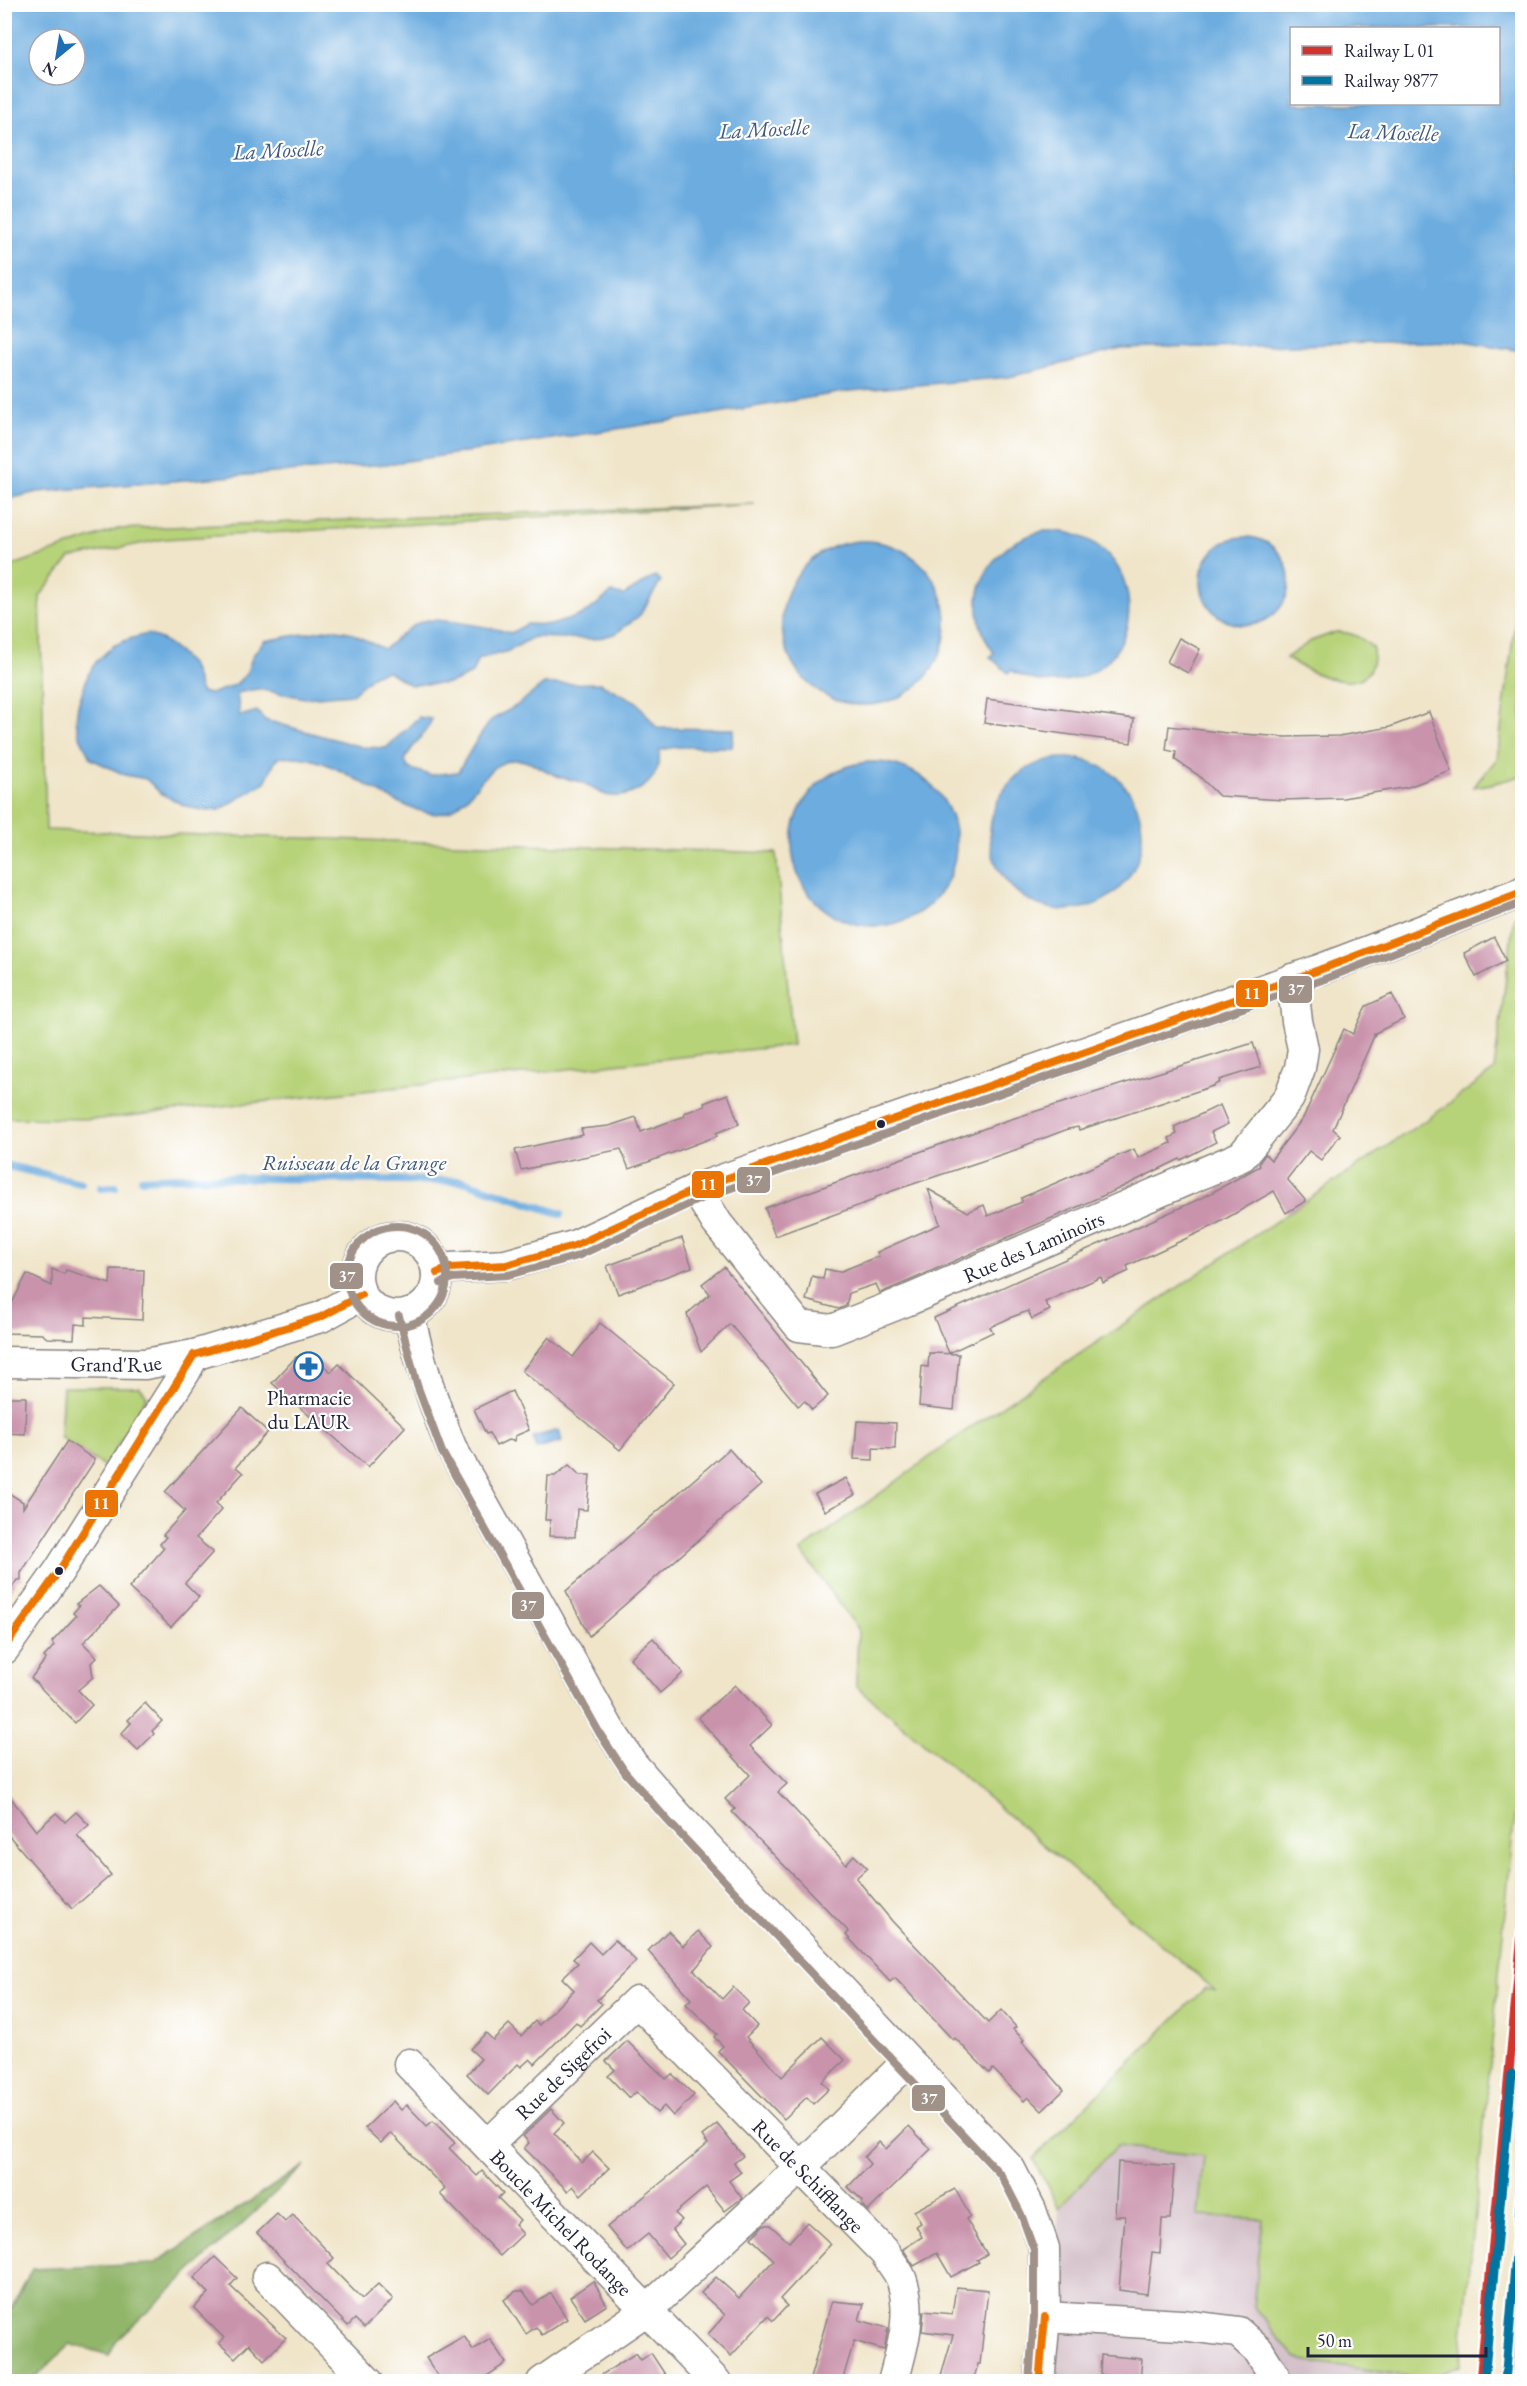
<svg xmlns="http://www.w3.org/2000/svg" width="1527" height="2386" font-family="'EB Garamond',serif">
<style>
.industrial{fill:#d2bdc6}
.green{fill:#b7d379;stroke:#6c7a5a;stroke-width:1.5}
.forest{fill:#91b569;stroke:#5a6c52;stroke-width:1.5}
.water{fill:#6cacdf;stroke:#47678d;stroke-width:1.5;fill-rule:evenodd}
.lines{fill:none;stroke-linecap:round;stroke-linejoin:round}
.stream{stroke:#6cacdf;stroke-width:8}
.building{fill:#c993ac}
.minor-casing{stroke:#898482;stroke-width:33}
.minor{stroke:#fff;stroke-width:30}
.bus-1-casing{stroke:#fff;stroke-width:12}
.bus-2-casing{stroke:#fff;stroke-width:12}
.bus-1{stroke:#ec7404;stroke-width:8}
.bus-2{stroke:#a09288;stroke-width:8}
.rail-1-casing{stroke:#fff;stroke-width:14}
.rail-2-casing{stroke:#fff;stroke-width:14}
.rail-3-casing{stroke:#fff;stroke-width:14}
.rail-1{stroke:#d1342d;stroke-width:9}
.rail-2{stroke:#0075a1;stroke-width:9}
.rail-3{stroke:#0075a1;stroke-width:9}
.bus-dot{fill:#22223b;stroke:#fff;stroke-width:2}
.labels{text-anchor:middle;dominant-baseline:central;stroke-width:4.5;stroke-linejoin:round;paint-order:stroke}
.street-label{font-size:21px;fill:#22223b;stroke:#fff}
.poi-label{font-size:21px;fill:#22223b;stroke:#fff}
.water-label{font-size:22px;font-style:italic;fill:#40597d;stroke:#fff}
.line-badge{stroke:#fff;stroke-width:2}
.badge-label{font-size:16px;text-anchor:middle;font-weight:bold;fill:#fff}
</style>
<rect width="100%" height="100%" fill="#fff"/>
<filter id="ink" filterUnits="userSpaceOnUse"><feTurbulence type="fractalNoise" baseFrequency=".0167" numOctaves="2"/><feDisplacementMap in="SourceGraphic" scale="12" xChannelSelector="R" yChannelSelector="G"/><feConvolveMatrix kernelMatrix="1 2 1 2 8 2 1 2 1" color-interpolation-filters="sRGB"/></filter>
<filter id="wash" filterUnits="userSpaceOnUse"><feTurbulence type="fractalNoise" baseFrequency=".008" numOctaves="4" result="noise"/><feDisplacementMap in="SourceGraphic" scale="24" xChannelSelector="R" yChannelSelector="G"/><feGaussianBlur stdDeviation="1.35" result="paint"/><feColorMatrix in="noise" values="0 0 0 0 0 0 0 0 0 0 0 0 0 0 0 0 0 1.4 0 .05"/><feComposite in="paint" operator="in"/></filter>
<g filter="url(#wash)">
<rect width="100%" height="100%" fill="#f0e5c9"/>
<polygon class="industrial" points="1117,2146 1204,2156 1263,2219 1253,2306 1431,2381 1047,2382 1059,2208"/>
<g class="green">
<polygon points="755,504 164,539 70,558 40,596 46,830 776,853 793,1045 100,1119 5,1118 5,568 118,529"/>
<polygon points="1522,570 1522,776 1491,784 1473,787 1497,759"/>
<path d="M1336,632C1352,632 1361,637 1373,648C1377,705 1312,674 1286,658L1311,641Z"/>
<polygon points="1514,917 1522,917 1522,1741 1460,2366 1428,2379 1296,2359 1253,2306 1263,2219 1198,2216 1204,2156 1117,2146 1059,2208 1033,2159 1205,1988 1216,1991 856,1686 858,1629 801,1551 964,1432 1439,1111 1494,1070"/>
<polygon points="63,1387 140,1387 147,1396 105,1467 60,1437"/>
<polygon points="1522,2294 1522,2381 1517,2381"/>
</g>
<polygon class="forest" points="305,2165 116,2341 109,2355 70,2344 32,2381 5,2381 5,2314 9,2313 32,2269 154,2264"/>
<g class="water">
<path d="M4,5H1522V351L1463,341L1121,349L1009,377L850,391L669,421L387,464L37,492L5,500ZM1498,28V104H1292V28ZM39,39H75V75H39Z"/>
<path d="M1044,531C1148,527 1158,669 1064,681C1046,684 1027,680 1011,670L1008,673L990,657L994,653C958,603 985,544 1044,531Z"/>
<circle cx="1245" cy="581" r="44"/>
<circle cx="864" cy="623" r="82"/>
<path d="M655,576L661,581L640,615L615,634L594,639L533,637L509,651L478,659L472,673C445,690 438,681 410,685L388,671L375,674L352,694L305,698L257,689L237,693L240,716L257,711L265,720L362,747L386,748L419,717L432,719C426,735 412,744 405,760L408,768L430,775L458,772L475,743L491,720L516,706L544,684L600,683L637,702L657,728L734,729L732,747H676L660,750C659,757 659,765 656,772C648,789 624,800 606,795C597,792 590,785 581,782C573,779 563,779 555,775C543,770 530,760 517,760C480,758 470,821 429,813C377,803 332,748 277,758L265,782L220,810H200L183,805L160,793L146,779L125,775L91,759L79,735L76,720L78,705L88,675L96,662L113,646L129,639L147,634L161,639L178,652L192,666L201,692L210,694L235,685L246,674L253,655L264,641L331,629L349,632L384,649C396,640 408,626 423,621C435,617 497,628 511,633L527,624L551,625L576,617L587,612L611,593L624,595Z"/>
<circle cx="1066" cy="834" r="76"/>
<circle cx="874" cy="844" r="82"/>
<polygon points="559,1430 562,1442 536,1449 533,1437"/>
</g>
<g class="lines">
<g class="stream">
<polyline points="4,1165 81,1183"/>
<polyline points="142,1179 177,1177 463,1181 561,1214"/>
<polyline points="101,1188 115,1187"/>
</g>
</g>
<g id="blocks">
<g class="building">
<polygon points="1179,638 1200,649 1188,673 1167,662"/>
<polygon points="987,699 1134,719 1131,743 984,723"/>
<polygon points="1429,712 1451,771 1408,787 1343,798 1284,800 1219,796 1198,775 1175,760 1176,752 1166,750 1169,726 1227,733 1285,737 1339,736 1390,727"/>
<polygon points="1494,937 1506,961 1476,977 1464,953"/>
<polygon points="1392,994 1404,1019 1373,1034 1375,1034 1333,1129 1340,1135 1321,1160 1309,1151 1287,1179 1306,1201 1286,1213 1274,1191 1213,1226 1127,1266 1129,1271 1103,1283 1101,1277 1063,1294 1045,1302 1050,1310 1032,1319 1028,1311 1012,1317 990,1327 993,1332 949,1353 934,1318 1204,1197 1260,1166 1259,1163 1265,1154 1271,1160 1303,1118 1344,1029 1353,1034 1366,1006"/>
<polygon points="1253,1043 1261,1067 1219,1080 1220,1082 1213,1086 1079,1130 1078,1127 1068,1129 1023,1146 1024,1147 895,1190 874,1198 874,1200 775,1236 765,1208 1005,1121"/>
<polygon points="728,1094 739,1124 716,1133 717,1136 651,1161 629,1169 621,1149 521,1170 515,1150 583,1135 581,1129 609,1126 636,1117 641,1132 685,1116 684,1113 705,1106 704,1103"/>
<polygon points="1220,1105 1228,1124 1211,1132 1216,1142 1181,1160 1180,1159 1116,1190 904,1283 880,1293 876,1284 849,1293 846,1306 839,1309 806,1300 812,1276 823,1279 825,1269 839,1272 879,1256 877,1252 940,1224 928,1189 968,1212 984,1205 988,1216 1022,1202 1021,1198 1134,1149 1138,1158 1171,1143 1169,1138 1177,1134 1174,1127"/>
<polygon points="682,1238 692,1267 618,1294 607,1266"/>
<polygon points="724,1267 828,1396 812,1410 805,1401 798,1406 730,1324 701,1352 687,1314 710,1294 702,1284"/>
<polygon points="52,1269 64,1274 66,1270 110,1284 111,1269 144,1270 142,1320 86,1317 86,1325 75,1324 74,1339 47,1338 42,1334 4,1333 4,1305 11,1305 27,1274 52,1286"/>
<polygon points="600,1323 674,1383 620,1450 522,1371 549,1337 573,1357"/>
<polygon points="929,1353 959,1354 954,1410 919,1406 922,1366 928,1367"/>
<polygon points="296,1357 315,1358 331,1372 339,1364 405,1427 368,1467 272,1383"/>
<polygon points="512,1391 529,1430 515,1436 514,1441 508,1440 496,1446 489,1433 486,1434 474,1409"/>
<polygon points="4,1397 26,1397 25,1434 4,1433"/>
<polygon points="242,1408 268,1432 236,1467 243,1473 216,1503 222,1509 196,1538 213,1552 185,1583 199,1597 171,1627 129,1588 164,1548 160,1544 166,1537 163,1535 185,1511 165,1492"/>
<polygon points="857,1421 896,1423 895,1449 873,1448 873,1460 854,1459"/>
<polygon points="67,1441 95,1460 21,1573 21,1580 17,1580 4,1599 4,1490 23,1502 23,1508"/>
<polygon points="729,1449 761,1485 589,1636 566,1591"/>
<polygon points="569,1465 580,1475 590,1475 587,1510 577,1509 575,1537 549,1536 550,1520 545,1520 548,1476 555,1476"/>
<polygon points="846,1478 855,1495 825,1511 815,1494"/>
<polygon points="99,1586 119,1606 83,1643 97,1657 91,1663 93,1677 78,1690 92,1705 75,1723 31,1678 46,1659 44,1657 54,1646 52,1642 76,1616 73,1613 79,1606 76,1604"/>
<polygon points="653,1638 683,1673 660,1693 630,1658"/>
<polygon points="735,1685 772,1725 750,1746 787,1784 778,1792 846,1864 854,1855 867,1868 856,1878 892,1921 988,2023 1001,2010 1016,2027 1013,2029 1024,2040 1022,2042 1064,2090 1042,2111 1028,2097 1024,2101 993,2069 989,2073 955,2038 953,2040 895,1978 890,1982 846,1935 849,1932 732,1812 735,1809 725,1799 750,1775 698,1718"/>
<polygon points="145,1703 162,1721 152,1731 154,1734 138,1750 121,1734 131,1723 128,1720"/>
<polygon points="4,1789 36,1831 56,1813 65,1822 76,1812 89,1825 77,1835 111,1875 72,1909 4,1830"/>
<polygon points="668,1931 683,1946 698,1931 713,1947 694,1970 722,1999 733,1987 749,2003 742,2010 757,2026 746,2037 782,2077 822,2037 845,2060 822,2082 829,2089 813,2104 807,2097 784,2119 718,2051 723,2046 714,2037 717,2034 686,2004 691,1999 648,1951"/>
<polygon points="615,1940 636,1961 597,2000 602,2004 580,2026 576,2022 535,2064 530,2059 521,2067 518,2064 488,2095 467,2074 481,2059 470,2049 486,2033 493,2040 509,2024 521,2036 535,2021 539,2025 574,1990 562,1978 578,1963 573,1959 589,1942 601,1954"/>
<polygon points="627,2041 666,2079 672,2074 694,2095 673,2116 664,2106 657,2113 636,2092 629,2098 608,2076 615,2070 606,2061"/>
<polygon points="393,2101 401,2110 407,2105 427,2126 433,2121 455,2143 449,2148 477,2176 482,2171 503,2193 498,2198 520,2220 515,2225 523,2234 500,2256 440,2194 445,2189 391,2133 381,2143 365,2128"/>
<polygon points="551,2109 564,2123 554,2133 582,2163 593,2152 609,2168 581,2195 573,2186 568,2191 524,2148 529,2143 523,2136"/>
<polygon points="717,2124 743,2156 734,2163 741,2172 729,2181 742,2198 725,2211 706,2187 675,2213 682,2220 672,2229 684,2244 668,2258 648,2234 627,2251 607,2227 708,2144 702,2136"/>
<polygon points="909,2126 931,2149 868,2211 862,2205 863,2201 848,2187 870,2164 864,2157 879,2142 886,2149"/>
<polygon points="1118,2162 1174,2166 1170,2219 1162,2219 1160,2253 1152,2252 1147,2294 1119,2290 1125,2216 1115,2216"/>
<polygon points="955,2189 970,2216 966,2219 987,2254 977,2260 979,2262 951,2277 937,2253 914,2266 903,2249 922,2237 916,2226 921,2223 914,2211"/>
<polygon points="277,2214 285,2222 293,2215 334,2258 328,2264 362,2299 378,2284 393,2299 364,2328 355,2319 348,2326 257,2233"/>
<polygon points="807,2222 831,2244 780,2299 787,2306 773,2321 768,2316 731,2356 708,2334 725,2315 701,2293 716,2277 739,2298 774,2260 751,2238 759,2230 763,2225 770,2225 789,2242"/>
<polygon points="215,2257 237,2278 230,2286 286,2338 264,2360 249,2344 235,2358 219,2343 224,2338 194,2308 209,2293 194,2278"/>
<polygon points="593,2281 607,2305 585,2319 570,2297"/>
<polygon points="956,2287 988,2290 980,2364 978,2364 973,2382 939,2382 953,2335 922,2331 924,2311 952,2314"/>
<polygon points="516,2291 523,2291 533,2305 551,2293 567,2319 542,2335 536,2327 526,2334 504,2300"/>
<polygon points="832,2301 864,2304 859,2320 888,2328 884,2350 854,2341 842,2382 809,2382"/>
<polygon points="464,2336 473,2350 490,2339 506,2363 478,2382 442,2382 426,2358"/>
<polygon points="636,2353 641,2360 651,2353 670,2382 590,2382"/>
<polygon points="1101,2355 1142,2359 1140,2382 1104,2382 1105,2375 1100,2374"/>
</g>
</g>
</g>
<g filter="url(#ink)">
<use href="#blocks" fill-opacity="0" stroke="#898482" stroke-width="1.5"/>
<g class="lines">
<defs>
<g id="minor">
<path id="s1" d="M696,1189L717,1223L799,1326L832,1330L911,1299L1242,1156L1289,1098L1300,1068L1303,1049L1297,1021L1292,979"/>
<circle cx="397" cy="1276" r="40"/>
<polyline points="437,1273 450,1268 506,1265 574,1246 696,1189 1319,970 1522,892"/>
<path d="M409,1314C419,1361 433,1403 451,1447L609,1729L633,1765L676,1814L1010,2169L1031,2210L1044,2248L1045,2317L1039,2382"/>
<path id="s2" d="M4,1362L145,1364L194,1355L321,1317L361,1295"/>
<polyline points="4,1649 59,1571 185,1372 194,1355"/>
<path id="s3" d="M409,2064L716,2382"/>
<path id="s4" d="M488,2145L637,2001L885,2253C890,2262 899,2271 902,2281C913,2315 902,2349 893,2382"/>
<polyline points="267,2277 368,2382"/>
<polyline points="1045,2317 1181,2325 1238,2332 1259,2351 1275,2377 1275,2382"/>
<polyline points="542,2382 647,2310 801,2167 908,2061"/>
</g>
</defs>
<use href="#minor" class="minor-casing"/>
<use href="#minor" class="minor"/>
<defs>
<g id="bus-1">
<polyline points="437,1273 450,1268 506,1265 574,1246 696,1189 1319,970 1522,892"/>
<polyline points="194,1355 321,1317 361,1295"/>
<polyline points="4,1648 59,1571 194,1355"/>
<polyline points="1039,2382 1045,2317"/>
</g>
<g id="bus-2">
<circle cx="397" cy="1276" r="50"/>
<polyline points="441,1283 452,1278 508,1275 578,1256 700,1199 1322,980 1522,903"/>
<polyline points="399,1316 417,1385 442,1452 600,1734 625,1772 668,1821 1001,2175 1021,2214 1034,2250 1034,2317 1029,2381"/>
</g>
</defs>
<use href="#bus-1" class="bus-1-casing"/>
<use href="#bus-2" class="bus-2-casing"/>
<use href="#bus-1" class="bus-1"/>
<use href="#bus-2" class="bus-2"/>
<defs>
<polyline id="rail-1" points="1480,2382 1522,1933"/>
<polyline id="rail-2" points="1505,2382 1522,2185"/>
<polyline id="rail-3" points="1484,2381 1512,2074"/>
</defs>
<use href="#rail-1" class="rail-1-casing"/>
<use href="#rail-2" class="rail-2-casing"/>
<use href="#rail-3" class="rail-3-casing"/>
<use href="#rail-1" class="rail-1"/>
<use href="#rail-2" class="rail-2"/>
<use href="#rail-3" class="rail-3"/>
</g>
</g>
<defs>
<symbol id="pharmacy-ring" viewBox="-11 -11 22 22"><circle r="9.5" fill="#fff" stroke="#1f6fb2" stroke-width="1.5"/><path d="M-2-6h4v4h4v4h-4v4h-4v-4h-4v-4h4Z" fill="#1f6fb2"/></symbol>
</defs>
<g fill-rule="evenodd">
<use href="#pharmacy-ring" x="292" y="1350" width="33" height="33"/>
</g>
<g class="bus-dot">
<circle cx="881" cy="1124" r="5"/>
<circle cx="59" cy="1571" r="5"/>
</g>
<g class="labels">
<g class="street-label">
<text stroke="none"><textPath href="#s1" startOffset="423">Rue des Laminoirs</textPath></text>
<text stroke="none"><textPath href="#s2" startOffset="112">Grand'Rue</textPath></text>
<text stroke="none"><textPath href="#s4" startOffset="104">Rue de Sigefroi</textPath></text>
<text stroke="none"><textPath href="#s4" startOffset="452">Rue de Schifflange</textPath></text>
<text stroke="none"><textPath href="#s3" startOffset="220">Boucle Michel Rodange</textPath></text>
</g>
<g class="poi-label">
<text x="309" y="1397">Pharmacie<tspan x="309" dy="24">du LAUR</tspan></text>
</g>
<g class="water-label">
<text transform="translate(764 129) rotate(-3)">La Moselle</text>
<text transform="translate(1393 132) rotate(2)">La Moselle</text>
<text transform="translate(278 150) rotate(-3)">La Moselle</text>
<text x="354" y="1162">Ruisseau de la Grange</text>
</g>
</g>
<g class="line-badge">
<rect x="1278" y="975" width="35" height="29" rx="6" fill="#a09288"/>
<rect x="1235" y="979" width="34" height="29" rx="6" fill="#ec7404"/>
<rect x="736" y="1166" width="35" height="28" rx="6" fill="#a09288"/>
<rect x="691" y="1170" width="34" height="29" rx="6" fill="#ec7404"/>
<rect x="329" y="1262" width="35" height="28" rx="6" fill="#a09288"/>
<rect x="84" y="1489" width="35" height="29" rx="6" fill="#ec7404"/>
<rect x="511" y="1591" width="34" height="29" rx="6" fill="#a09288"/>
<rect x="911" y="2084" width="35" height="28" rx="6" fill="#a09288"/>
</g>
<g class="badge-label">
<text x="1296" y="995">37</text>
<text x="1252" y="999">11</text>
<text x="754" y="1186">37</text>
<text x="708" y="1190">11</text>
<text x="347" y="1282">37</text>
<text x="101" y="1509">11</text>
<text x="528" y="1611">37</text>
<text x="929" y="2104">37</text>
</g>
<rect width="1527" height="2386" fill="none" stroke="#fff" stroke-width="24"/>
<rect x="1290" y="27" width="210" height="78" fill="#ffffff" stroke="#a7a7b1" stroke-width="1.5"/>
<rect x="1302" y="46" width="30" height="9" fill="#d1342d" stroke="#a7a7b1" stroke-width="1.5"/>
<text x="1344" y="57" font-size="18" fill="#22223b">Railway L 01</text>
<rect x="1302" y="76" width="30" height="9" fill="#0075a1" stroke="#a7a7b1" stroke-width="1.5"/>
<text x="1344" y="87" font-size="18" fill="#22223b">Railway 9877</text>
<g transform="translate(57 57) rotate(210)"><circle r="28" fill="#ffffff" stroke="#a7a7b1" stroke-width="1.5"/>
<path d="M0-4.5L10 22L0 15L-10 22Z" fill="#1f6fb2"/>
<text y="-9" font-size="16" font-weight="bold" text-anchor="middle" fill="#22223b">N</text>
</g>
<path d="M1308 2347v9h178v-9" fill="none" stroke="#22223b" stroke-width="3"/>
<text x="1317" y="2347" font-size="18" fill="#22223b" stroke="#ffffff" stroke-width="4.5" paint-order="stroke">50 m</text>
</svg>
